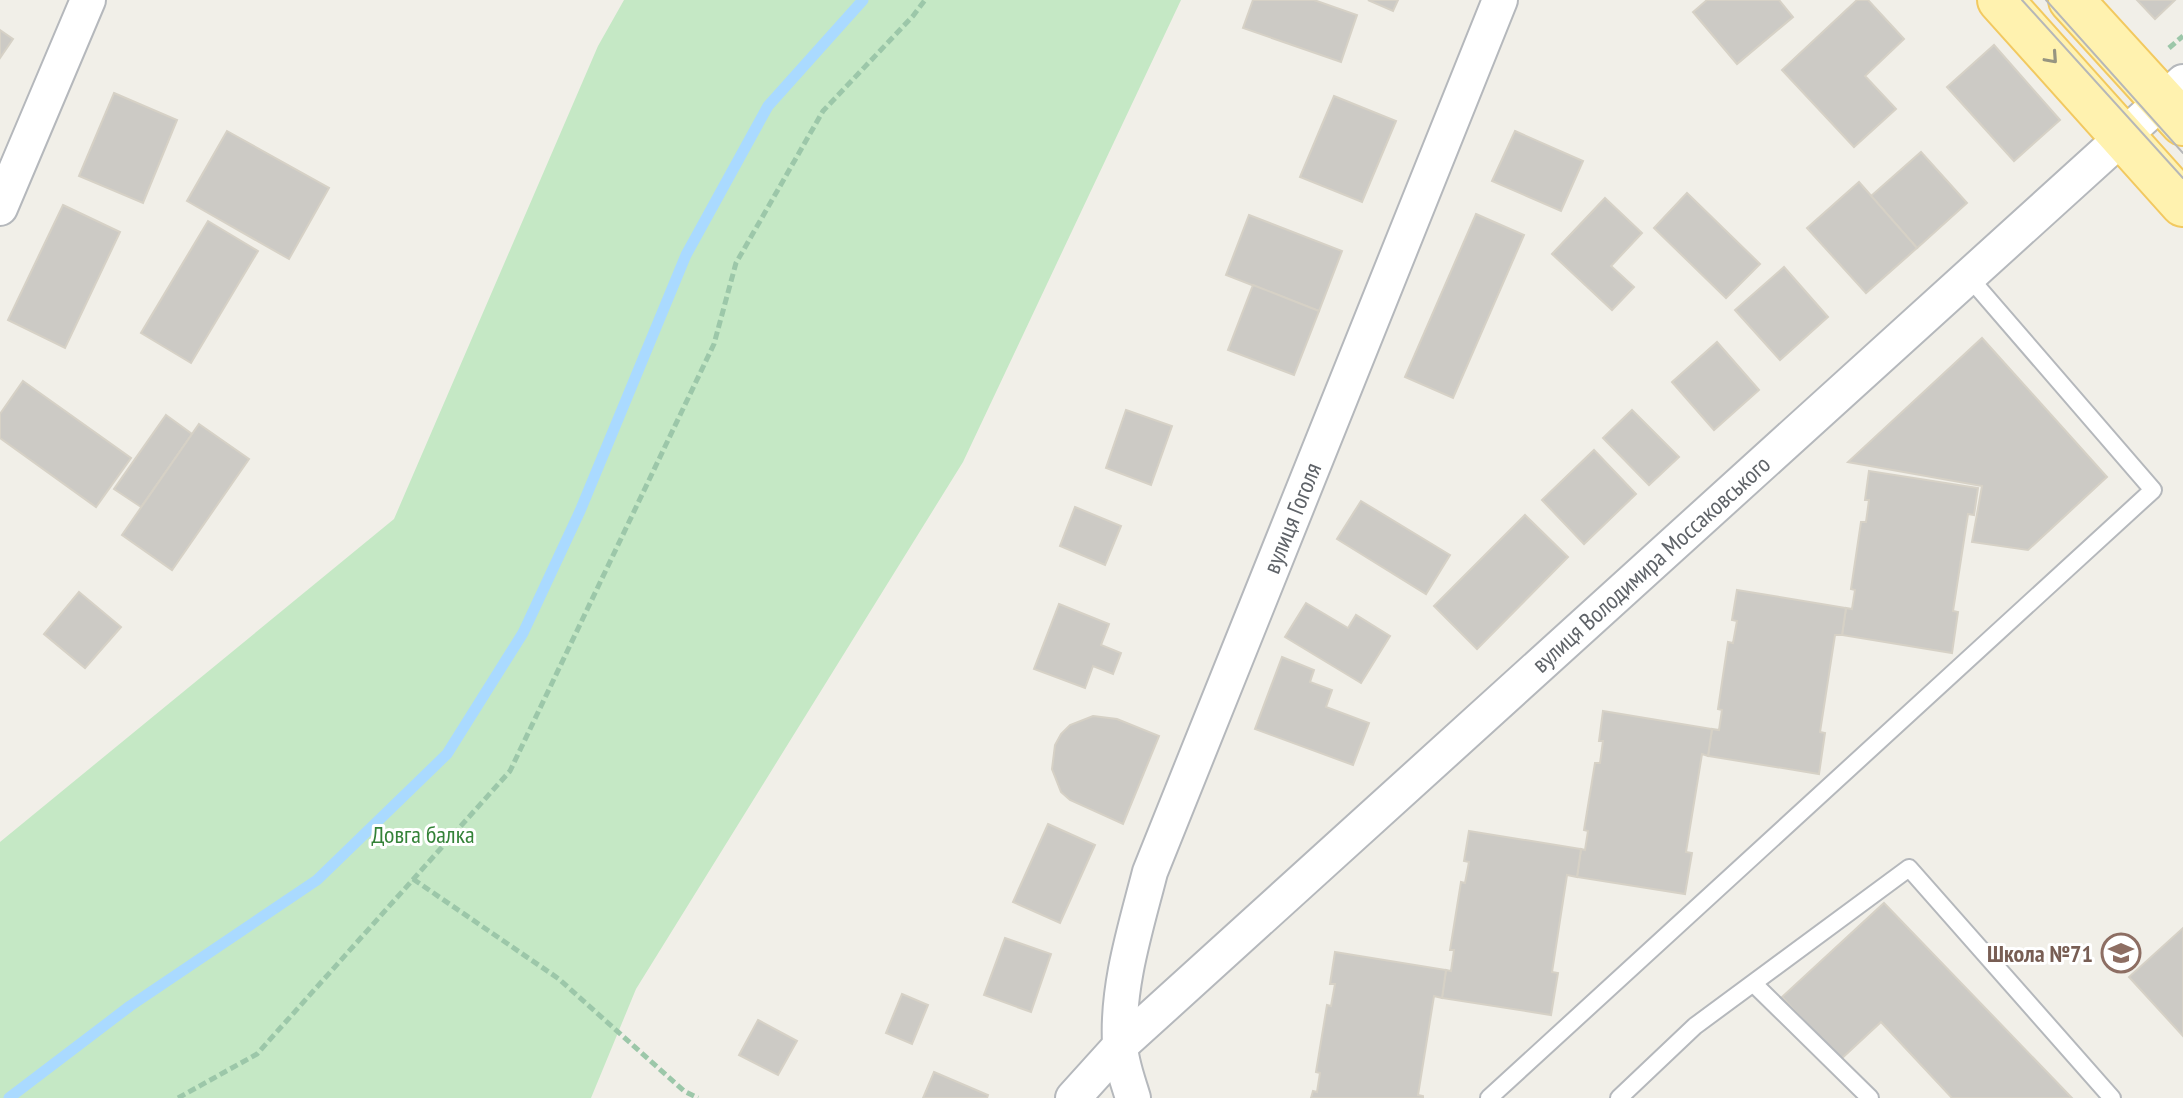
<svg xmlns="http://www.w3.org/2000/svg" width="2183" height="1098" font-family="'PT Sans Narrow',sans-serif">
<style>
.green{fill:#c5e8c5}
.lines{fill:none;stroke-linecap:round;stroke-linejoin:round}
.stream{stroke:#aadaff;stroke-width:11}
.building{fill:#cccac5;stroke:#d6d1c6;stroke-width:2}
.service-casing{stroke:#b5b8bc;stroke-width:20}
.minor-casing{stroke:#b5b8bc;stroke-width:38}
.primary-casing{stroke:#f2c960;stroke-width:48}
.path{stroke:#9cc7a9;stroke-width:5;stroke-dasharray:8 4;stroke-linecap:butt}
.service{stroke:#fff;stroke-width:16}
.minor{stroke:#fff;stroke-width:34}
.primary{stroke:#fff2af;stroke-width:44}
.tram{stroke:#b6b7b8;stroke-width:2}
.oneway{stroke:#979581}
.labels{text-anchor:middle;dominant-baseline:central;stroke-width:6;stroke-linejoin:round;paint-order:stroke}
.street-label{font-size:24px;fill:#5f6368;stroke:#fff}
.park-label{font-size:24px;fill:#348238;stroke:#fff}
.education-label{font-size:24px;font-weight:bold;fill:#785e54;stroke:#fff;text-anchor:end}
</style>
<rect width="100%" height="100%" fill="#f1efe8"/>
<polygon class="green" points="624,0 1181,0 963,462 636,989 591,1098 0,1098 0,842 394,519 598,46"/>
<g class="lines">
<polyline class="stream" points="9,1098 130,1006 317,880 447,754 523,633 580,511 686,255 768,106 863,0"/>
</g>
<g class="building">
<polygon points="1253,0 1314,0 1357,15 1341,62 1243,28"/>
<polygon points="1368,0 1398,0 1393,11"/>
<polygon points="1707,0 1779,0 1793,17 1737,64 1693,12"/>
<polygon points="1857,0 1868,0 1904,39 1865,76 1896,109 1854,147 1782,70"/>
<polygon points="2137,0 2175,0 2155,19"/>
<polygon points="0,30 13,39 0,58"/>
<polygon points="1994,45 2060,120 2014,161 1947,87"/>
<polygon points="114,93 177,120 143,203 79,176"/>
<polygon points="1334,96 1396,121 1362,202 1300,177"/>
<polygon points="227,131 329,188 289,259 187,201"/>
<polygon points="1515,131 1583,161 1561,211 1492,181"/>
<polygon points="1921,152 1967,203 1917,248 1871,196"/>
<polygon points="1859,182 1917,248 1866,293 1807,228"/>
<polygon points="1687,193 1760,264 1726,298 1654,228"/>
<polygon points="1605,198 1642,233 1611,266 1634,287 1612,310 1552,254"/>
<polygon points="63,205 120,232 65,348 8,320"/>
<polygon points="1476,214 1524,235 1453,398 1405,377"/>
<polygon points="1249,215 1342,251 1319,311 1226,275"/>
<polygon points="208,221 258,251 191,363 141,333"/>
<polygon points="1784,267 1828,317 1780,360 1735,310"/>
<polygon points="1253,285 1319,311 1294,375 1228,350"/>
<polygon points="1982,338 2107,477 2028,550 1972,542 1982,486 1848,462"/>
<polygon points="1717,342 1759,390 1714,430 1672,382"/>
<polygon points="23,381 131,458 96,507 0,438 0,414"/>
<polygon points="1126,410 1172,426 1151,485 1106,468"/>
<polygon points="1632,410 1679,457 1649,485 1603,438"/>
<polygon points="166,415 192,434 141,507 114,489"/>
<polygon points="199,424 249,459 172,570 122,535"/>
<polygon points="1594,450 1636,494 1584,544 1542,500"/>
<polygon points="1869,471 1978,488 1974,515 1968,514 1953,611 1958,612 1952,653 1842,635 1846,608 1852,609 1855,590 1851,589 1861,522 1866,522 1869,500 1865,500"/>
<polygon points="1361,501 1450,555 1426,594 1337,539"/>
<polygon points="1075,507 1121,526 1105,565 1060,546"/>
<polygon points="1525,515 1568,557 1477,649 1434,606"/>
<polygon points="1737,590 1846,608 1842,635 1835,635 1820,732 1825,733 1819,774 1708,756 1712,729 1719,730 1722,710 1718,709 1728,642 1733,643 1737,621 1732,620"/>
<polygon points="79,592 121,627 85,668 44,634"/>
<polygon points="1306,603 1348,628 1356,615 1390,636 1361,683 1285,637"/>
<polygon points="1059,604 1109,624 1101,645 1121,653 1113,674 1093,666 1085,688 1034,669"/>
<polygon points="1282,657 1314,670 1310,682 1332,690 1326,707 1369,723 1353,765 1255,729"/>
<polygon points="1603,711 1712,729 1708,756 1702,754 1686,852 1692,853 1685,894 1577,877 1581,849 1585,850 1588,831 1584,830 1595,763 1600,763 1603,741 1599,741"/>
<polygon points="1093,716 1117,719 1159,736 1123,824 1070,800 1061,792 1052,769 1055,745 1061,734 1070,725"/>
<polygon points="1048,824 1095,845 1060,923 1013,902"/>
<polygon points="1469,831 1581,849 1577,877 1567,875 1552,972 1558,973 1551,1015 1442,998 1446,970 1451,971 1454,950 1450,950 1461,882 1465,883 1469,862 1464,861"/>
<polygon points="1884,903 2072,1098 1952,1098 1881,1022 1840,1060 1782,997"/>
<polygon points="2183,928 2183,1036 2129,977"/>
<polygon points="1005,938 1051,954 1031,1012 984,995"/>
<polygon points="1335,952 1446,970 1442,998 1434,996 1418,1095 1423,1096 1423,1098 1311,1098 1313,1091 1317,1092 1320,1073 1316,1072 1327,1005 1331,1006 1335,984 1330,984"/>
<polygon points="902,994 928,1005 912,1044 886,1033"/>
<polygon points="758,1020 797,1041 778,1075 739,1055"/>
<polygon points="934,1072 988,1095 987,1098 923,1098"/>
</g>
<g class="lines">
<defs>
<g id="service">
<polyline points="1755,985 1870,1098"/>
<polyline points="1489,1098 2153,490 1968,276"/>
<polyline points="1619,1098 1695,1026 1909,868 2112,1098"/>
</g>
<g id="minor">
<polyline points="0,208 88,0"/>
<polyline points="1073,1098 1120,1046 2183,82"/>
<path d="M1133,1098C1128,1081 1120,1061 1120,1043C1117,985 1136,927 1150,872L1500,0"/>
</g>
<g id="primary">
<polyline points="2000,0 2183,204"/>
<polyline points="2071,0 2183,123"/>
</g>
</defs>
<use href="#service" class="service-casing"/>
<use href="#minor" class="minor-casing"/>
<use href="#primary" class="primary-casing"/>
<g class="path">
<polyline points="2169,48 2183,36"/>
<polyline points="413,879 559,979 684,1091 698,1098"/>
<polyline points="178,1098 257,1054 510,771 714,344 736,263 823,111 913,16 925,0"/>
</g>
<use href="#service" class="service"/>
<use href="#minor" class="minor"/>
<use href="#primary" class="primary"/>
<g class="tram">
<polyline points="2022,0 2183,178"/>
<polyline points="2046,0 2183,153"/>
</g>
</g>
<defs><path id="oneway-chevron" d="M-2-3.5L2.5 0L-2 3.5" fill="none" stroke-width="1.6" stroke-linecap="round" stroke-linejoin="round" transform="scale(2)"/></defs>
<use class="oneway" href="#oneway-chevron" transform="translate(2052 58) rotate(48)"/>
<defs>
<symbol id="school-ring" viewBox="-11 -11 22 22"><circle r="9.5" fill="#fff" stroke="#8d6e63" stroke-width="1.5"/><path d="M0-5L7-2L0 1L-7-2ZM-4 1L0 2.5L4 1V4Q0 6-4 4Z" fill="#8d6e63"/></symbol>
</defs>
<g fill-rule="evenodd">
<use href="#school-ring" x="2099" y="931" width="44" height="44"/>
</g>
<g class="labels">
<g class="street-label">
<text transform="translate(1292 518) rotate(-68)">вулиця Гоголя</text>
<text transform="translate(1651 564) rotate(-42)">вулиця Володимира Моссаковського</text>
</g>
<g class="park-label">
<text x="423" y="834">Довга балка</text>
</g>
<g class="education-label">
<text x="2093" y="953">Школа №71</text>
</g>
</g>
</svg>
